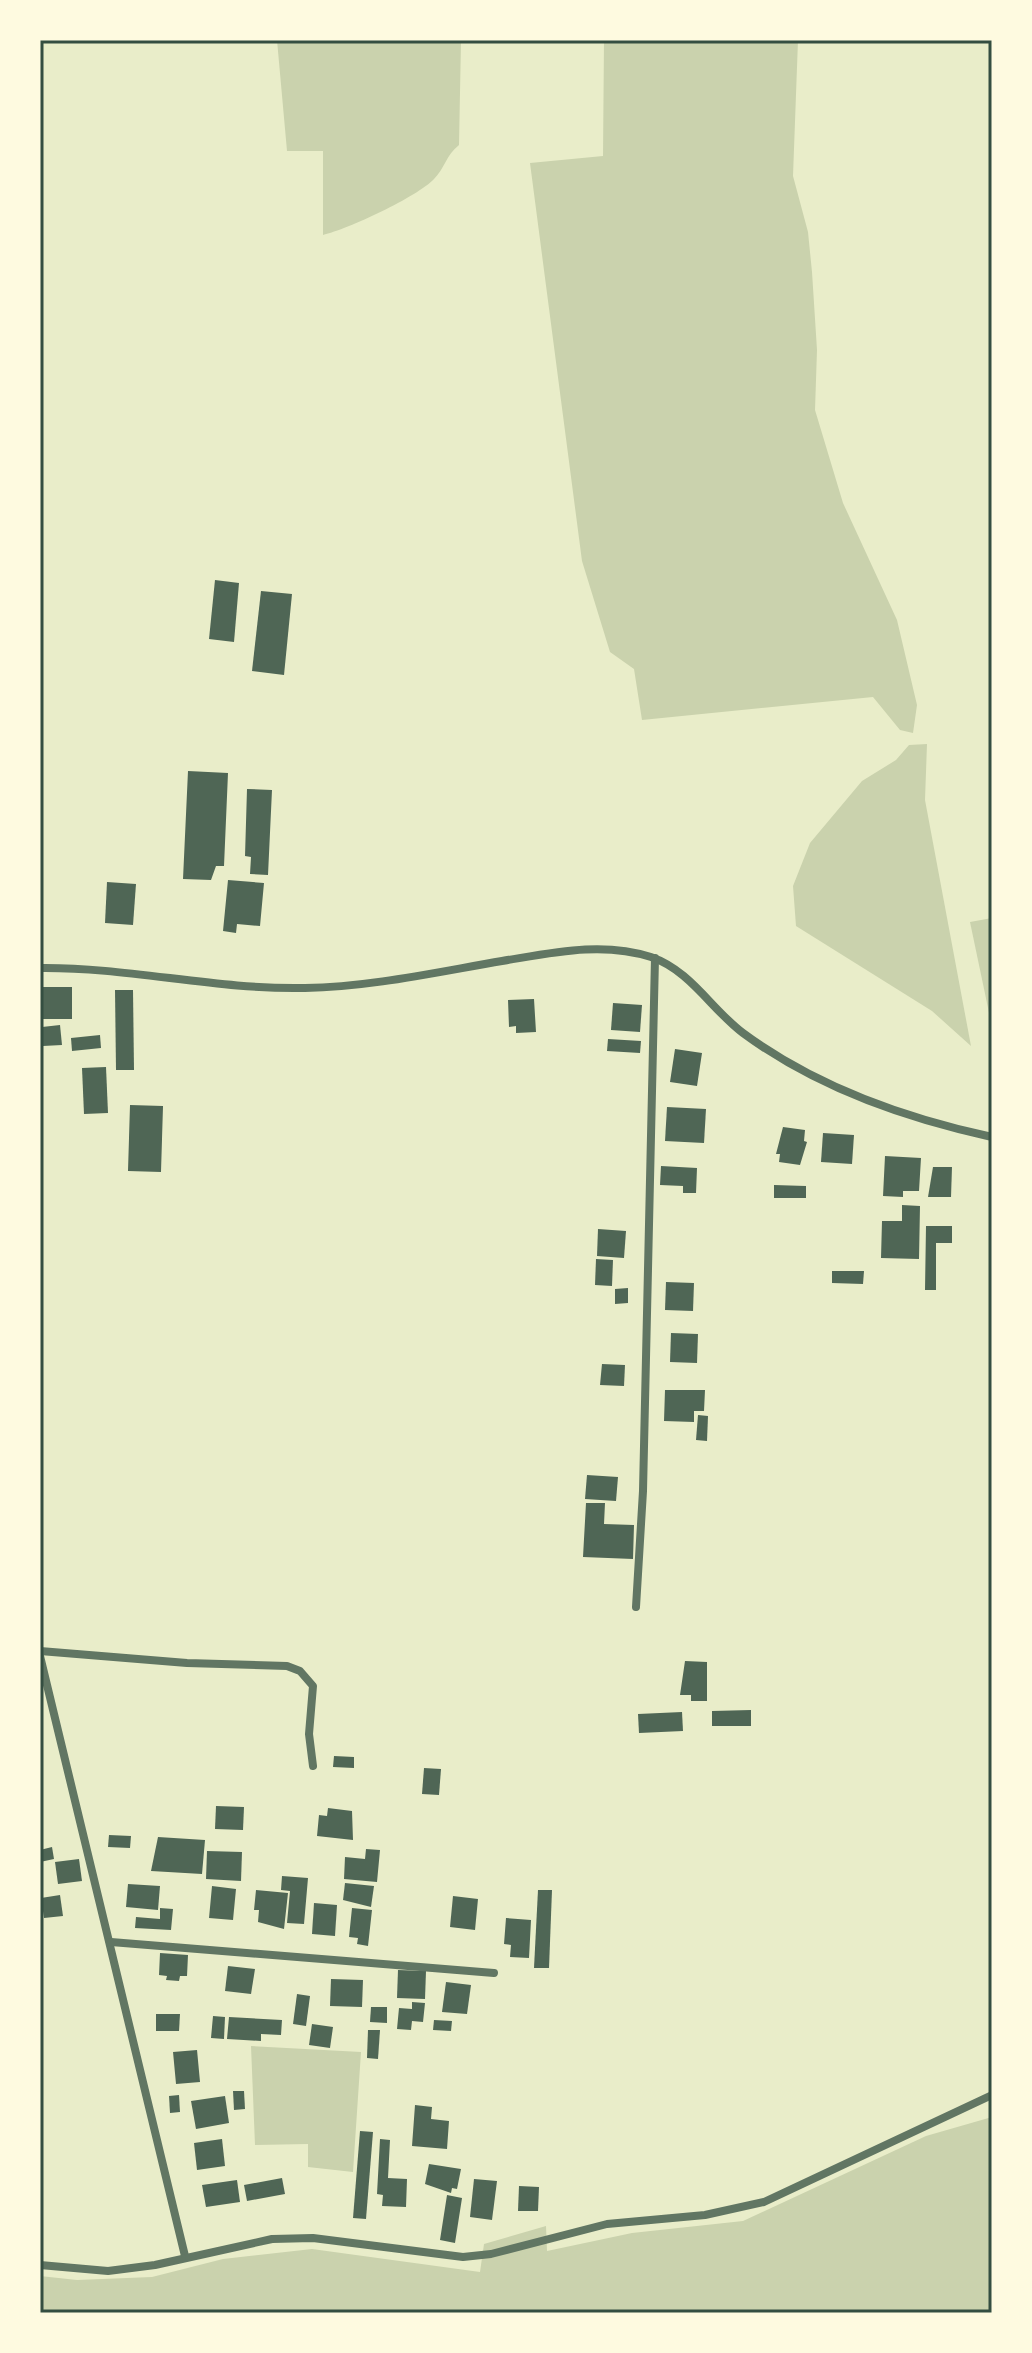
<svg xmlns="http://www.w3.org/2000/svg" width="1032" height="2353" font-family="'Fira Sans Condensed',sans-serif">
<style>
.green{fill:#cad2ad}
.building{fill:#4f6655}
.lines{fill:none;stroke-linecap:round;stroke-linejoin:round}
.minor{stroke:#617663;stroke-width:8}
.neatline{fill:none;stroke:#344e41;stroke-width:3}
</style>
<rect width="100%" height="100%" fill="#e9edc9"/>
<g class="green">
<path d="M277,40H461L459,145C446,155 445,168 434,179C417,197 348,229 323,235V151H287Z"/>
<polygon points="604,40 798,40 793,176 808,232 812,272 817,350 815,410 843,503 897,620 917,705 913,733 900,730 873,697 642,720 634,669 610,652 582,561 530,163 603,156"/>
<polygon points="927,744 925,800 971,1046 932,1011 796,926 793,886 810,843 862,781 896,760 909,745"/>
<polygon points="992,918 992,1027 970,922"/>
<polygon points="251,2046 361,2052 353,2172 308,2167 308,2144 255,2145"/>
<polygon points="992,2117 992,2313 40,2313 40,2276 77,2280 152,2277 223,2259 312,2249 480,2272 484,2244 546,2226 547,2251 632,2233 743,2221 926,2136"/>
</g>
<g class="building">
<polygon points="215,580 239,583 234,642 209,639"/>
<polygon points="261,591 292,594 284,675 252,671"/>
<polygon points="188,771 228,773 224,866 216,866 211,880 183,879"/>
<polygon points="247,789 272,790 268,875 250,874 251,857 245,856"/>
<polygon points="228,880 264,883 260,926 237,924 236,933 223,931"/>
<polygon points="107,882 136,884 133,925 105,923"/>
<rect x="43" y="987" width="29" height="32"/>
<polygon points="115,990 133,990 134,1070 116,1070"/>
<polygon points="534,999 536,1032 516,1033 516,1026 509,1027 508,1000"/>
<polygon points="613,1003 642,1005 640,1032 611,1030"/>
<polygon points="60,1025 62,1045 43,1046 42,1027"/>
<polygon points="100,1035 101,1048 72,1051 71,1038"/>
<polygon points="608,1039 641,1041 640,1053 607,1051"/>
<polygon points="675,1049 702,1053 697,1086 670,1082"/>
<polygon points="106,1067 108,1113 84,1114 82,1068"/>
<polygon points="130,1105 163,1106 161,1172 128,1171"/>
<polygon points="667,1107 706,1109 704,1143 665,1141"/>
<polygon points="783,1127 805,1130 804,1141 807,1142 800,1165 779,1162 780,1154 776,1154"/>
<polygon points="823,1133 854,1135 852,1164 821,1162"/>
<polygon points="885,1156 921,1158 919,1191 903,1191 903,1197 883,1196"/>
<polygon points="661,1166 697,1168 696,1193 683,1193 683,1186 660,1185"/>
<polygon points="933,1167 952,1167 951,1197 928,1197"/>
<polygon points="774,1185 806,1186 806,1198 774,1198"/>
<polygon points="902,1205 920,1206 919,1259 881,1258 882,1221 902,1221"/>
<polygon points="926,1226 952,1226 952,1243 936,1243 936,1290 925,1290"/>
<polygon points="598,1229 626,1231 624,1258 597,1256"/>
<polygon points="596,1259 613,1260 612,1286 595,1285"/>
<polygon points="832,1271 864,1271 863,1284 832,1283"/>
<polygon points="666,1282 694,1283 693,1311 665,1310"/>
<polygon points="628,1288 628,1303 615,1304 615,1289"/>
<polygon points="671,1333 698,1334 697,1363 670,1362"/>
<polygon points="602,1364 625,1365 624,1386 600,1385"/>
<polygon points="665,1390 705,1390 704,1411 694,1411 694,1422 664,1421"/>
<polygon points="698,1415 708,1416 707,1441 696,1440"/>
<polygon points="587,1475 618,1477 616,1501 585,1499"/>
<polygon points="586,1503 605,1503 604,1524 634,1525 633,1559 583,1557"/>
<polygon points="685,1661 707,1662 707,1701 691,1701 691,1695 680,1695"/>
<polygon points="751,1710 751,1726 712,1726 712,1711"/>
<polygon points="682,1712 683,1731 639,1733 638,1714"/>
<polygon points="334,1756 354,1757 354,1768 333,1767"/>
<polygon points="424,1768 441,1769 439,1795 422,1794"/>
<polygon points="216,1806 244,1807 243,1830 215,1829"/>
<polygon points="328,1808 352,1811 353,1840 317,1836 319,1815 327,1816"/>
<polygon points="109,1835 131,1836 130,1848 108,1847"/>
<polygon points="158,1837 205,1840 202,1874 151,1871"/>
<polygon points="52,1847 54,1859 40,1862 40,1850"/>
<polygon points="366,1849 380,1850 377,1882 344,1879 345,1857 365,1859"/>
<polygon points="207,1851 242,1852 241,1881 206,1879"/>
<polygon points="79,1859 82,1881 58,1884 55,1862"/>
<polygon points="282,1876 308,1878 304,1924 287,1923 290,1891 281,1890"/>
<polygon points="345,1883 374,1886 371,1907 343,1900"/>
<polygon points="128,1884 160,1886 158,1910 126,1907"/>
<polygon points="212,1886 236,1889 233,1920 209,1918"/>
<polygon points="256,1890 288,1893 284,1929 258,1922 259,1910 254,1910"/>
<polygon points="538,1890 552,1890 549,1968 534,1968"/>
<polygon points="60,1895 63,1916 44,1918 41,1898"/>
<polygon points="453,1896 478,1899 475,1930 450,1927"/>
<polygon points="314,1903 337,1905 335,1936 312,1934"/>
<polygon points="160,1908 173,1909 171,1930 135,1928 136,1917 160,1919"/>
<polygon points="352,1908 372,1910 368,1946 357,1944 358,1938 349,1937"/>
<polygon points="506,1918 531,1920 529,1958 510,1957 511,1945 504,1944"/>
<polygon points="160,1953 188,1955 187,1976 180,1976 179,1981 166,1980 167,1976 159,1975"/>
<polygon points="228,1966 255,1969 251,1994 225,1991"/>
<polygon points="398,1970 426,1971 425,1999 397,1998"/>
<polygon points="331,1979 363,1980 362,2007 330,2006"/>
<polygon points="446,1982 471,1985 467,2014 442,2012"/>
<polygon points="297,1994 310,1996 306,2026 293,2024"/>
<polygon points="412,2002 425,2003 423,2022 412,2021 411,2030 397,2029 399,2008 412,2009"/>
<polygon points="371,2007 387,2007 387,2023 370,2022"/>
<polygon points="156,2014 180,2014 179,2031 156,2031"/>
<polygon points="213,2016 225,2017 224,2039 211,2038"/>
<polygon points="229,2017 282,2020 281,2035 261,2034 261,2041 227,2039"/>
<polygon points="434,2020 452,2021 451,2031 433,2030"/>
<polygon points="312,2024 333,2027 330,2048 309,2045"/>
<polygon points="368,2030 380,2030 378,2059 367,2058"/>
<polygon points="197,2050 200,2082 176,2084 173,2052"/>
<polygon points="233,2091 244,2091 245,2109 234,2110"/>
<polygon points="179,2095 180,2112 170,2113 169,2096"/>
<polygon points="225,2096 229,2123 196,2129 191,2101"/>
<polygon points="415,2105 432,2107 431,2119 449,2121 447,2149 412,2146"/>
<polygon points="360,2131 373,2132 366,2219 353,2218"/>
<polygon points="222,2139 225,2166 197,2170 194,2143"/>
<polygon points="380,2139 390,2140 388,2178 407,2179 406,2207 382,2206 383,2195 377,2194"/>
<polygon points="429,2164 461,2169 457,2189 452,2188 451,2193 425,2184"/>
<polygon points="282,2178 285,2194 247,2201 244,2185"/>
<polygon points="474,2179 497,2181 492,2220 470,2217"/>
<polygon points="237,2180 240,2202 206,2207 202,2185"/>
<polygon points="519,2186 539,2187 538,2211 518,2211"/>
<polygon points="447,2195 462,2198 455,2243 440,2240"/>
</g>
<g class="lines">
<g class="minor">
<path d="M40,968C129,967 216,990 305,988C370,987 437,972 502,961C551,953 602,941 651,957C690,970 712,1010 743,1033C816,1087 904,1118 992,1137"/>
<polyline points="636,1607 643,1491 655,958"/>
<polyline points="40,1651 187,1663 287,1666 300,1671 313,1686 309,1734 313,1766"/>
<polyline points="40,1656 185,2256"/>
<polyline points="111,1942 494,1973"/>
<polyline points="40,2265 108,2271 155,2265 272,2239 313,2238 463,2257 491,2254 607,2224 705,2215 764,2202 992,2095"/>
</g>
</g>
<rect width="1032" height="2353" fill="none" stroke="#fefae0" stroke-width="84"/>
<rect x="42" y="42" width="948" height="2269" class="neatline"/>
</svg>
